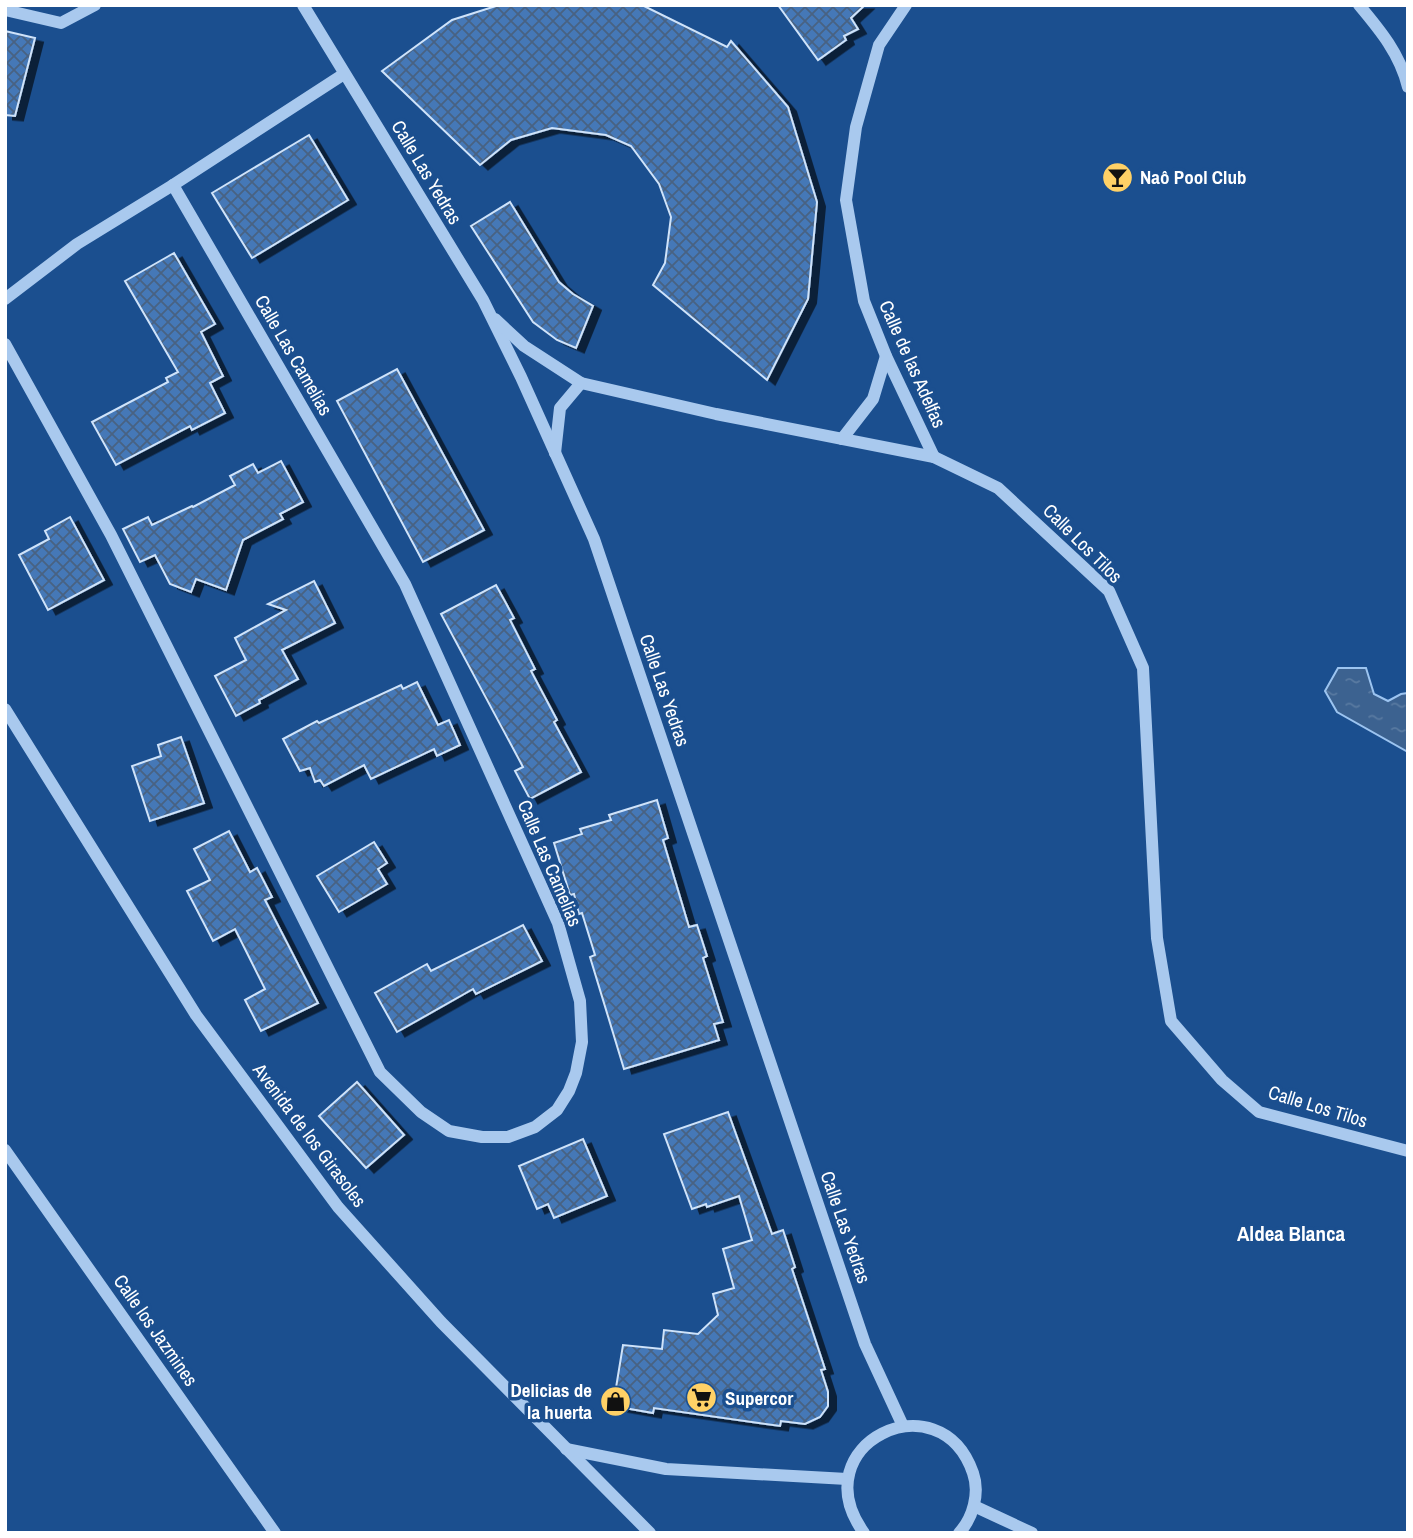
<svg xmlns="http://www.w3.org/2000/svg" width="1413" height="1538" font-family="'Archivo Narrow',sans-serif">
<style>
.water{fill:url(#water-ripples);stroke:#9cc4f0;stroke-width:2}
.building{fill:url(#building-cross-hatch);stroke:#cfe3fa;stroke-width:2;filter:url(#shadow)}
.lines{fill:none;stroke-linecap:round;stroke-linejoin:round}
.minor{stroke:#a9c9ee;stroke-width:12}
.labels{text-anchor:middle;dominant-baseline:central;stroke-width:7;stroke-linejoin:round;paint-order:stroke}
.street-label{font-size:19px;fill:#fff;stroke:#1b4f8f}
.poi-label{font-size:19px;font-weight:bold;fill:#fff;stroke:#1b4f8f;text-anchor:start}
.neighbourhood-label{font-size:21px;font-weight:bold;fill:#fff;stroke:#1b4f8f}
</style>
<defs>
<pattern id="water-ripples" width="26" height="14" patternUnits="userSpaceOnUse" patternTransform="scale(1.75)"><rect width="26" height="14" fill="#3c6290"/><path d="M2 4q2-2 4 0t4 0M15 11q2-2 4 0t4 0" fill="none" stroke="#597aa1"/></pattern>
<pattern id="building-cross-hatch" width="8" height="8" patternUnits="userSpaceOnUse" patternTransform="scale(1.75)"><rect width="8" height="8" fill="#4478b7"/><path d="M0 0l8 8M0 8l8-8" fill="none" stroke="#486282"/></pattern>
<filter id="shadow"><feDropShadow dx="8" dy="4.5" stdDeviation="0" flood-color="#0009"/></filter>
</defs>
<rect width="100%" height="100%" fill="#1b4f8f"/>
<polygon class="water" points="1338,668 1366,668 1374,694 1388,701 1401,694 1408,693 1408,752 1337,712 1325,691"/>
<g class="building">
<polygon points="499,5 642,5 727,47 731,41 788,107 817,202 808,299 767,380 653,285 665,263 671,217 659,184 631,146 606,135 552,128 511,140 480,165 382,71 452,20"/>
<polygon points="778,5 865,5 851,18 858,29 844,36 846,40 818,60"/>
<polygon points="5,31 35,38 15,116 5,115"/>
<polygon points="309,135 348,200 252,258 212,193"/>
<polygon points="510,202 559,282 573,294 593,306 576,348 557,340 533,322 471,226"/>
<polygon points="174,253 215,324 201,332 223,376 210,383 225,413 192,430 190,426 116,465 92,422 168,382 166,378 178,372 125,281"/>
<polygon points="397,369 484,530 423,562 337,401"/>
<polygon points="281,461 303,502 280,514 283,519 243,540 226,590 196,579 191,592 170,584 155,555 140,562 123,529 148,517 152,525 192,506 193,507 235,485 230,476 253,464 258,473"/>
<polygon points="70,517 104,580 48,610 19,555 49,539 45,531"/>
<polygon points="314,581 335,623 282,650 298,679 259,700 260,703 236,716 215,676 246,660 235,638 286,610 268,604"/>
<polygon points="496,585 514,618 510,620 535,669 531,671 557,720 554,722 581,772 530,799 515,771 523,767 441,614"/>
<polygon points="417,682 438,725 449,720 460,745 437,756 434,749 371,779 364,765 324,786 320,780 315,782 310,768 300,771 283,739 317,721 319,723 401,685 403,689"/>
<polygon points="181,737 204,803 150,821 132,766 161,756 158,745"/>
<polygon points="657,800 668,838 663,840 689,927 697,925 707,956 703,958 723,1022 714,1024 719,1040 624,1069 590,957 595,955 582,913 579,914 574,894 570,895 554,843 582,834 580,829 611,820 609,815"/>
<polygon points="229,831 250,872 257,868 272,897 265,900 318,1003 261,1031 245,1000 265,989 235,929 213,941 187,891 210,880 194,849"/>
<polygon points="374,842 387,863 378,869 387,884 339,912 317,876"/>
<polygon points="523,925 542,961 476,994 473,989 397,1032 375,993 427,964 431,971"/>
<polygon points="357,1082 404,1135 366,1168 319,1116"/>
<polygon points="728,1112 772,1234 783,1230 795,1267 792,1269 825,1369 821,1370 828,1392 828,1406 820,1417 805,1424 781,1421 780,1426 654,1408 653,1413 613,1406 623,1345 662,1349 664,1330 698,1334 718,1315 713,1294 734,1288 723,1249 752,1240 739,1196 707,1207 706,1204 692,1209 664,1134"/>
<polygon points="583,1139 607,1196 554,1218 548,1204 537,1209 519,1166"/>
</g>
<g class="lines">
<g class="minor">
<polyline points="303,5 483,300 521,377 594,539 865,1344 903,1426"/>
<polyline points="906,5 879,45 856,127 846,200 864,301 886,356 934,457"/>
<path d="M1359,5C1380,30 1400,54 1408,87"/>
<polyline points="5,10 61,23 95,5"/>
<polyline points="5,299 77,244 173,185 344,74"/>
<polyline points="495,319 524,346 581,383 716,414 934,457 998,488 1109,591 1143,668 1157,938 1171,1021 1222,1080 1259,1112 1408,1151"/>
<polyline points="5,344 111,535 380,1072 421,1112 449,1131 482,1137 508,1137 535,1127 557,1110 569,1091 576,1073 582,1042 580,1001 558,923 405,584 173,185"/>
<polyline points="842,439 873,399 886,356"/>
<polyline points="555,453 560,408 581,383"/>
<polyline points="5,709 196,1015 338,1207 441,1322 650,1533"/>
<polyline points="5,1150 275,1533"/>
<polyline points="566,1449 666,1469 847,1479"/>
<polyline points="974,1506 1032,1533"/>
<path d="M864,1533C800,1444 940,1377 973,1473C980,1493 973,1518 959,1533"/>
</g>
</g>
<defs>
<symbol id="bar-disc" viewBox="-11 -11 22 22"><circle r="9.5" fill="#ffd166" stroke="#1b4f8f"/><path d="M-6-5H6L.8 .8V4.5H3.5V6h-7V4.5H-.8V.8Z" fill="#111"/></symbol>
<symbol id="supermarket-disc" viewBox="-11 -11 22 22"><circle r="9.5" fill="#ffd166" stroke="#1b4f8f"/><path d="M-6-5.5h2.5l.6 2H6L4.5 2H-2.5L-4.4-4H-6ZM-1.5 3.2a1.3 1.3 0 1 0 .1 0ZM3 3.2a1.3 1.3 0 1 0 .1 0Z" fill="#111"/></symbol>
<symbol id="shop-disc" viewBox="-11 -11 22 22"><circle r="9.5" fill="#ffd166" stroke="#1b4f8f"/><path d="M-5-2.5h2.3a2.7 3.5 0 0 1 5.4 0H5L5.5 6h-11ZM-1.5-2.5h3a1.5 2.3 0 0 0-3 0Z" fill="#111"/></symbol>
</defs>
<g fill-rule="evenodd">
<use href="#bar-disc" x="1100" y="160" width="35" height="35"/>
<use href="#supermarket-disc" x="684" y="1380" width="35" height="35"/>
<use href="#shop-disc" x="598" y="1384" width="35" height="35"/>
</g>
<g class="labels">
<g class="street-label">
<text transform="translate(427 172) rotate(59)">Calle Las Yedras</text>
<text transform="translate(294 355) rotate(60)">Calle Las Camelias</text>
<text transform="translate(913 364) rotate(66)">Calle de las Adelfas</text>
<text transform="translate(1083 543) rotate(45)">Calle Los Tilos</text>
<text transform="translate(665 690) rotate(71)">Calle Las Yedras</text>
<text transform="translate(550 863) rotate(67)">Calle Las Camelias</text>
<text transform="translate(1318 1106) rotate(17)">Calle Los Tilos</text>
<text transform="translate(310 1135) rotate(53)">Avenida de los Girasoles</text>
<text transform="translate(846 1227) rotate(71)">Calle Las Yedras</text>
<text transform="translate(156 1330) rotate(55)">Calle los Jazmines</text>
</g>
<g class="poi-label">
<text x="1140" y="177">Naô Pool Club</text>
<text x="592" y="1390" text-anchor="end">Delicias de<tspan x="592" dy="22">la huerta</tspan></text>
<text x="725" y="1398">Supercor</text>
</g>
<g class="neighbourhood-label">
<text x="1291" y="1233">Aldea Blanca</text>
</g>
</g>
<rect width="1413" height="1538" fill="none" stroke="#ffffff" stroke-width="14"/>
</svg>
